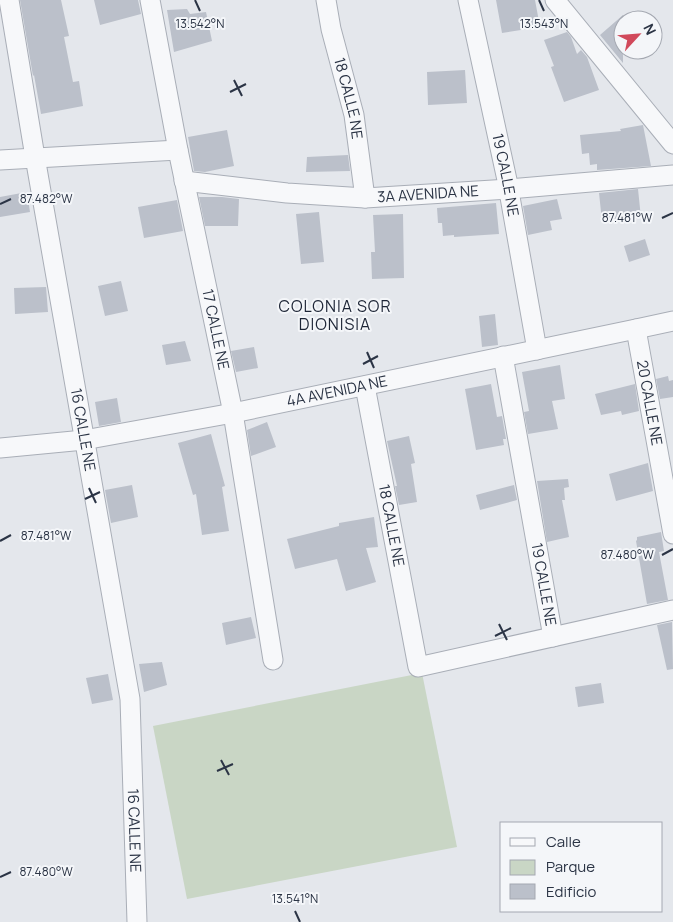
<svg xmlns="http://www.w3.org/2000/svg" width="673" height="922" font-family="Manrope,sans-serif">
	<rect width="100%" height="100%" fill="#e4e7ec"/>
	<path fill="#c9d6c5" d="M422,673l35,174 -270,52 -34,-173z"/>
	<path fill="#bbc0ca" d="M20,0h41l8,36 -5,1 9,45 6,-1 4,25 -42,8 -7,-39 -1,1z
		M94,0h44l3,14 -41,11z
		M496,0h39l5,27 -38,6z
		M187,9l3,5 16,-2 6,29 -38,11 -7,-42z
		M623,15v48l-23,-28z
		M567,32l4,5 6,17 4,-4 6,7 12,33 -35,12 -13,-35 3,-1 -10,-26z
		M465,70l2,33 -39,2 -1,-33z
		M643,125l8,41 -54,4v-6l-7,1 -1,-12 -7,1 -2,-19 41,-4 -1,-2z
		M227,130l7,36 -29,6 -11,-1 -6,-34z
		M348,155l2,16 -44,1 1,-15z
		M638,189l3,29 -39,3 -3,-28z
		M27,192l3,20 -30,5v-20z
		M199,197h23l17,2 -1,27h-33z
		M557,199l5,20 -12,2 2,9 -24,5 -5,-29z
		M177,200l6,31 -39,7 -6,-31z
		M496,203l3,31 -45,3v-2l-11,1 -1,-13h-4l-1,-15z
		M319,212l5,50 -23,2 -5,-50z
		M403,214l1,64 -32,1 -1,-27h4l-2,-37z
		M645,239l5,16 -21,7 -5,-16z
		M121,281l7,30 -23,5 -7,-30z
		M46,287l2,25 -33,2 -1,-26z
		M495,314l3,31 -16,2 -3,-31z
		M185,341l6,20 -25,4 -4,-20z
		M254,347l4,21 -22,4 -5,-21z
		M560,365l5,34 -13,2 6,28 -30,5 -4,-22 5,-1 -7,-39z
		M668,376l1,5 4,-1v17l-13,2 -4,-20z
		M491,384l6,33 5,-1 4,23h-3l1,6 -28,5 -11,-61z
		M635,384l4,27 -17,4 -1,-4 -20,4 -6,-21z
		M117,398l4,24 -22,4 -4,-24z
		M267,422l9,25 -25,9 -4,-26z
		M211,434l14,52 -3,1 7,44 -27,4 -6,-41 -3,1 -15,-52z
		M409,436l6,27 -4,1 6,38 -18,3 -4,-19h2l-10,-45z
		M648,463l5,28 -37,10 -7,-27z
		M568,479l1,8 -5,1 1,12h-3l7,37 -22,5 -10,-61z
		M132,485l6,32 -27,6 -6,-33z
		M514,485l3,15 -37,10 -4,-15z
		M374,517l4,30 -12,1 10,34 -30,9 -9,-32 -42,10 -8,-30 52,-13v-3z
		M661,532l3,19 -5,1 9,48 -21,4 -11,-63 1,-1v-3z
		M251,617l5,21 -30,7 -4,-22z
		M672,622l1,47 -6,1 -10,-45z
		M162,662l5,23 -23,7 -5,-28z
		M108,674l5,26 -21,4 -6,-26z
		M601,683l3,20 -26,4 -3,-20z"/>
	<g fill="none" stroke-linecap="round" stroke-linejoin="round">
		<defs>
			<g id="minor">
				<path id="s1" d="M9,0l26,157 95,542 7,223"/>
				<path id="s2" d="M150,0l28,150 55,263 40,247"/>
				<path id="s3" d="M326,0l5,29 23,86 11,83"/>
				<path id="s4" d="M468,0l39,180 30,170"/>
				<path d="M555,0l118,144"/>
				<path d="M0,160l178,-10"/>
				<path id="s5" d="M184,181l103,12 78,5 144,-9 164,-14"/>
				<path id="s6" d="M636,329l37,205"/>
				<path id="s7" d="M503,356l50,281"/>
				<path id="s8" d="M365,386l53,281 255,-57"/>
				<path id="s9" d="M0,448l84,-8 149,-27 403,-84 37,-8"/>
			</g>
		</defs>
		<use href="#minor" stroke="#a9aeb7" stroke-width="21"/>
		<use href="#minor" stroke="#f7f8fa" stroke-width="19"/>
	</g>
	<path fill="none" stroke="#2b3445" stroke-width="2" d="M195,0l5,11M539,0l5,11M234,80l8,16M230,92l16,-8M0,204l11,-5M662,218l11,-5M367,352l7,16M363,364l15,-8M89,488l7,15M85,499l15,-7M0,541l11,-6M662,555l11,-6M499,624l8,16M495,636l16,-8M221,760l8,15M217,771l16,-7M0,877l11,-5M295,911l5,11"/>
	<g text-anchor="middle" stroke-width="4" stroke-linejoin="round" paint-order="stroke">
		<g font-size="15" fill="#2b3445" stroke="#f4f6f9">
			<text dy="5" stroke="none"><textPath href="#s3" startOffset="101">18 CALLE NE</textPath></text>
			<text dy="5" stroke="none"><textPath href="#s4" startOffset="179">19 CALLE NE</textPath></text>
			<text dy="5" stroke="none"><textPath href="#s5" startOffset="245">3A AVENIDA NE</textPath></text>
			<text dy="5" stroke="none"><textPath href="#s2" startOffset="336">17 CALLE NE</textPath></text>
			<text dy="5" stroke="none"><textPath href="#s9" startOffset="342">4A AVENIDA NE</textPath></text>
			<text dy="5" stroke="none"><textPath href="#s6" startOffset="75">20 CALLE NE</textPath></text>
			<text dy="5" stroke="none"><textPath href="#s1" startOffset="436">16 CALLE NE</textPath></text>
			<text dy="5" stroke="none"><textPath href="#s8" startOffset="142">18 CALLE NE</textPath></text>
			<text dy="5" stroke="none"><textPath href="#s7" startOffset="232">19 CALLE NE</textPath></text>
			<text dy="5" stroke="none"><textPath href="#s1" startOffset="841">16 CALLE NE</textPath></text>
		</g>
		<g font-size="16" letter-spacing="1" fill="#1d2536" stroke="#f4f6f9">
			<text x="335" y="312">COLONIA SOR<tspan x="335" dy="18">DIONISIA</tspan></text>
		</g>
	</g>
	<g font-size="12" text-anchor="middle" fill="#2b3445" stroke="#f4f6f9" stroke-width="4" stroke-linejoin="round" paint-order="stroke">
		<text x="200" y="28">13.542°N</text>
		<text x="544" y="28">13.543°N</text>
		<text x="46" y="203">87.482°W</text>
		<text x="627" y="222">87.481°W</text>
		<text x="46" y="540">87.481°W</text>
		<text x="627" y="559">87.480°W</text>
		<text x="46" y="876">87.480°W</text>
		<text x="295" y="903">13.541°N</text>
	</g>
	<rect x="500" y="822" width="162" height="90" fill="#f4f6f9" stroke="#a4a8b1"/>
	<rect x="510" y="838" width="25" height="8" fill="#f7f8fa" stroke="#a4a8b1"/>
	<text x="546" y="847" font-size="15" fill="#2b3445">Calle</text>
	<rect x="510" y="860" width="25" height="15" fill="#c9d6c5" stroke="#a4a8b1"/>
	<text x="546" y="872" font-size="15" fill="#2b3445">Parque</text>
	<rect x="510" y="884" width="25" height="15" fill="#bbc0ca" stroke="#a4a8b1"/>
	<text x="546" y="897" font-size="15" fill="#2b3445">Edificio</text>
	<g transform="translate(638 35) rotate(64)"><circle r="24" fill="#f4f6f9" stroke="#a4a8b1"/>
	<path d="M0-4L9 19L0 12L-9 19Z" fill="#d1495b"/>
	<text y="-8" font-size="14" font-weight="bold" text-anchor="middle" fill="#2b3445">N</text>
	</g>
</svg>
